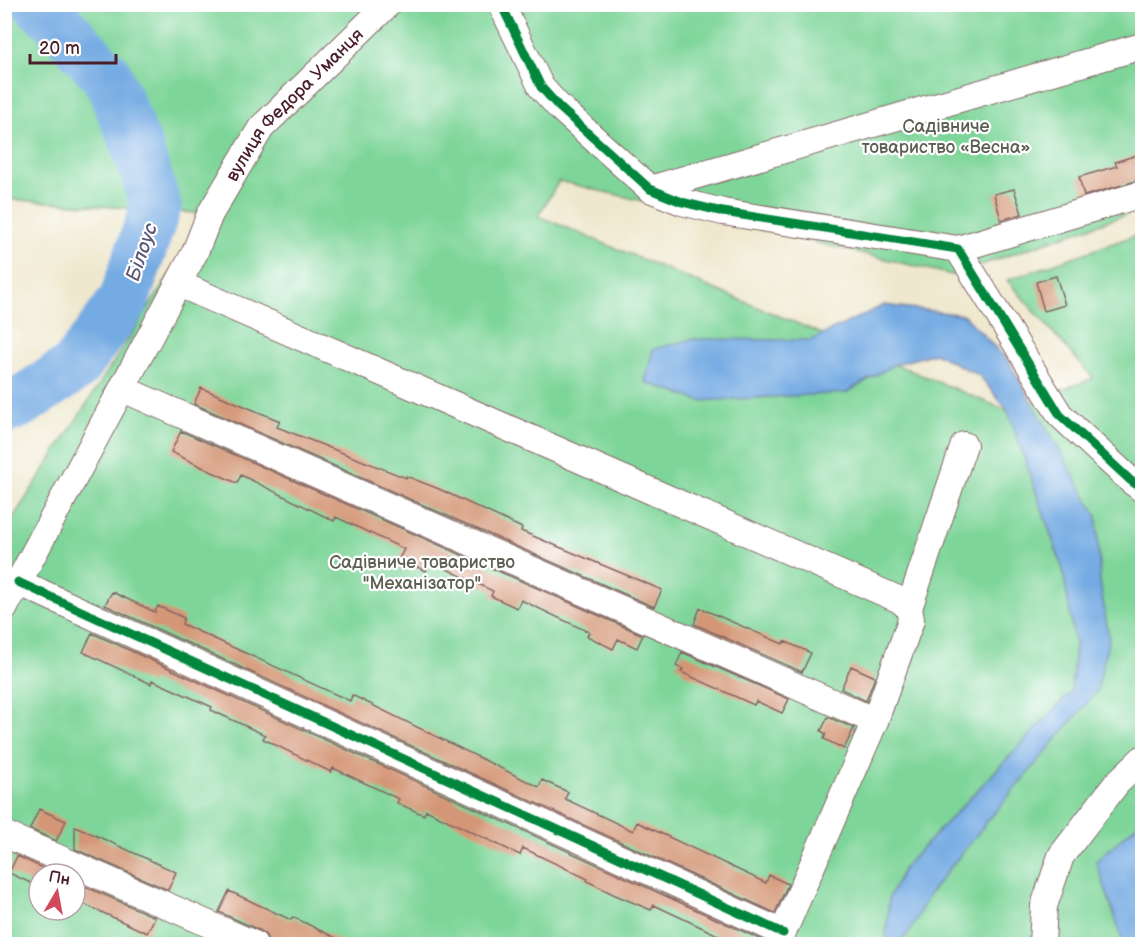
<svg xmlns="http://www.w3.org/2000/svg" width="1147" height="949" font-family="'Balsamiq Sans',sans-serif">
	<rect width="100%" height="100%" fill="#fff"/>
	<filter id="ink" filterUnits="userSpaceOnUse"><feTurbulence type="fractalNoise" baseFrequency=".0167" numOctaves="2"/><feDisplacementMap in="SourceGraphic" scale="12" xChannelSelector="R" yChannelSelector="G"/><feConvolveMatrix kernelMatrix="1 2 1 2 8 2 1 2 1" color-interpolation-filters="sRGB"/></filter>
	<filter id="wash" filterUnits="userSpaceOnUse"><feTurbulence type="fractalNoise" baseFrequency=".008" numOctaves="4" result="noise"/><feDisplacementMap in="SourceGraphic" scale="24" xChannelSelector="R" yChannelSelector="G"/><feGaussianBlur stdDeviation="1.35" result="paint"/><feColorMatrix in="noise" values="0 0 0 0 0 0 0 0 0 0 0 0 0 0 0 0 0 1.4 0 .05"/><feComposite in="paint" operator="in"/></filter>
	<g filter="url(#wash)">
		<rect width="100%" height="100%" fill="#efe8ce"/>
		<path fill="#7ed599" stroke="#647a62" stroke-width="1.5" fill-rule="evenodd" d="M5,5h1137v204l-190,66 -393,-94 -21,35 470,195 85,-33 -86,-98 135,-47v711h-1137l-1,-412 205,-318 -204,-15zM39,874h36v36h-36z"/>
		<path fill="#74abe3" stroke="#5f6587" stroke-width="1.5" d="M884,305l80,10 45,47 88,154 3,65 9,58 -12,52 -111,132 -56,70 -20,38 -10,13h-7l-7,-9 3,-38 16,-31 166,-174 4,-47 -12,-75 -55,-159 -28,-35 -45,-23 -42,12 -47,28 -146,8 -55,-19 8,-33 40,-10 118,1z
			M1142,820v124h-18l-28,-83z"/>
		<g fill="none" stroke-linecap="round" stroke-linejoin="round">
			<path stroke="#74abe3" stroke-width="51" d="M4,409l15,-6 56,-36 49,-67 32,-94 -20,-62 -29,-68 -55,-60 -14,-12"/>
		</g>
		<g id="blocks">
			<path fill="#d49676" d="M1137,155l6,24 -59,17 -5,-19 38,-11 -2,-4z
				M1014,189l8,25 -21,6 -7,-26z
				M1056,276l9,29 -21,6 -8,-29z
				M201,388l79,33 -3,6 129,51v-2l33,13 83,39 -1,3 141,59 -8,17 -460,-203z
				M181,431l462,204 -6,13 -19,-9 -5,10 -26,-13 2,-4 -68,-32 -4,8 -26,-12 2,-5 -63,-30 -4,10 -27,-12 5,-10 -68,-32 -2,4 -93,-46 -4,8 -27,-12 -39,-19z
				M112,592l43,20 3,-6 26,12 -2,6 168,77 2,-6 187,92 3,-7 26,12 -3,7 68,32 4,-9 129,61 3,-8 19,9 -13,29 -670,-308z
				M700,608l83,36 1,-3 27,12 -9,19 -108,-48z
				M92,633l672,308 -1,4h-24l-85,-40 -3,5 -38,-16 -26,-13 1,-2 -65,-31 -3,7 -94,-45 -2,5 -27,-12 2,-4 -66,-31 -2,4 -68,-33 2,-4 -54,-25 1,-3 -60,-27 -1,4 -68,-32z
				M682,652l107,47 -7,14 -26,-12 -2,4 -73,-33 2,-3 -7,-3z
				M851,666l24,11 -9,24 -25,-12z
				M828,717l26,11 -10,21 -20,-10 2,-5 -5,-3z
				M39,809l27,12 -10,20 -26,-12z
				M75,826l101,46 -8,18 -93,-41z
				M17,856l26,12 -8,17 -26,-12z
				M75,882l80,35 -8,16 -72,-33z
				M229,891l62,29 2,-3 57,28h-81l-3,-9 -5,-5 -42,-19z"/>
		</g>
	</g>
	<g filter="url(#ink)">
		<use href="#blocks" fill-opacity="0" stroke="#846564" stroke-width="1.5"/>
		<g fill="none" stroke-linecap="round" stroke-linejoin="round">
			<defs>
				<g id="minor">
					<path d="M501,4l40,83 18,20 91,82 32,13 41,10 235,37 102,166 70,65 12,9"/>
					<path d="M650,189l492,-143"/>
					<path d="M958,249l184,-55"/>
					<path d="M179,284l721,316 9,8"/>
					<path d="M123,389l752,332"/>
					<path d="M18,582l765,351"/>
					<path id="s1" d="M4,609l191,-357 15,-38 51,-86 127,-124"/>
					<path d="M4,834l250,110"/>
					<path d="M778,944l97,-223 36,-101 -2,-12 55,-163"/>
					<path d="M1042,944l2,-38 17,-50 56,-73 25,-24"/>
				</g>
			</defs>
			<use href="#minor" stroke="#846564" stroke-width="28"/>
			<use href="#minor" stroke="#fff" stroke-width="26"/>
			<defs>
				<path id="cycleway" d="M501,4l40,83 18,20 91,82 32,13 41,10 235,37 102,166 70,65 12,9
					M18,582l765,351"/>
			</defs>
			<use href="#cycleway" stroke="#fff" stroke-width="13"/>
			<use href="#cycleway" stroke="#00873e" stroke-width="9"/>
		</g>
	</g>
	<g text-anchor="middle" stroke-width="4.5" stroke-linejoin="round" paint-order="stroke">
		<g font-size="18" fill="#4a1f2b" stroke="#fff">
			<text dy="6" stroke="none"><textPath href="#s1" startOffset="585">вулиця Федора Уманця</textPath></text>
		</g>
		<g font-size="18" fill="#5c5f52" stroke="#fff">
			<text x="946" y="132">Садівниче<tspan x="946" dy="21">товариство «Весна»</tspan></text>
			<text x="422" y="568">Садівниче товариство<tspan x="422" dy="21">"Механізатор"</tspan></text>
		</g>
		<g font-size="20" font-style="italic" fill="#5b5775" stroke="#fff">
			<text transform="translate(141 252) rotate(-71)" y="7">Білоус</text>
		</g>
	</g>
	<rect width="1147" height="949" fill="none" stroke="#fff" stroke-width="24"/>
	<g transform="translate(57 892) rotate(10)"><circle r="28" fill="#ffffff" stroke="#b7a5aa" stroke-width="1.5"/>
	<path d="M0-4.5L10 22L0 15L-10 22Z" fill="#d1495b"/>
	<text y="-9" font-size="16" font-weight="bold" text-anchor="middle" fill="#4a1f2b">Пн</text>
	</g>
	<path d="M30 54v9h86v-9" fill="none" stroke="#4a1f2b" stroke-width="3"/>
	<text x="39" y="54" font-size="18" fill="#4a1f2b" stroke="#ffffff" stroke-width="4.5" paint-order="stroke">20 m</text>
</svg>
